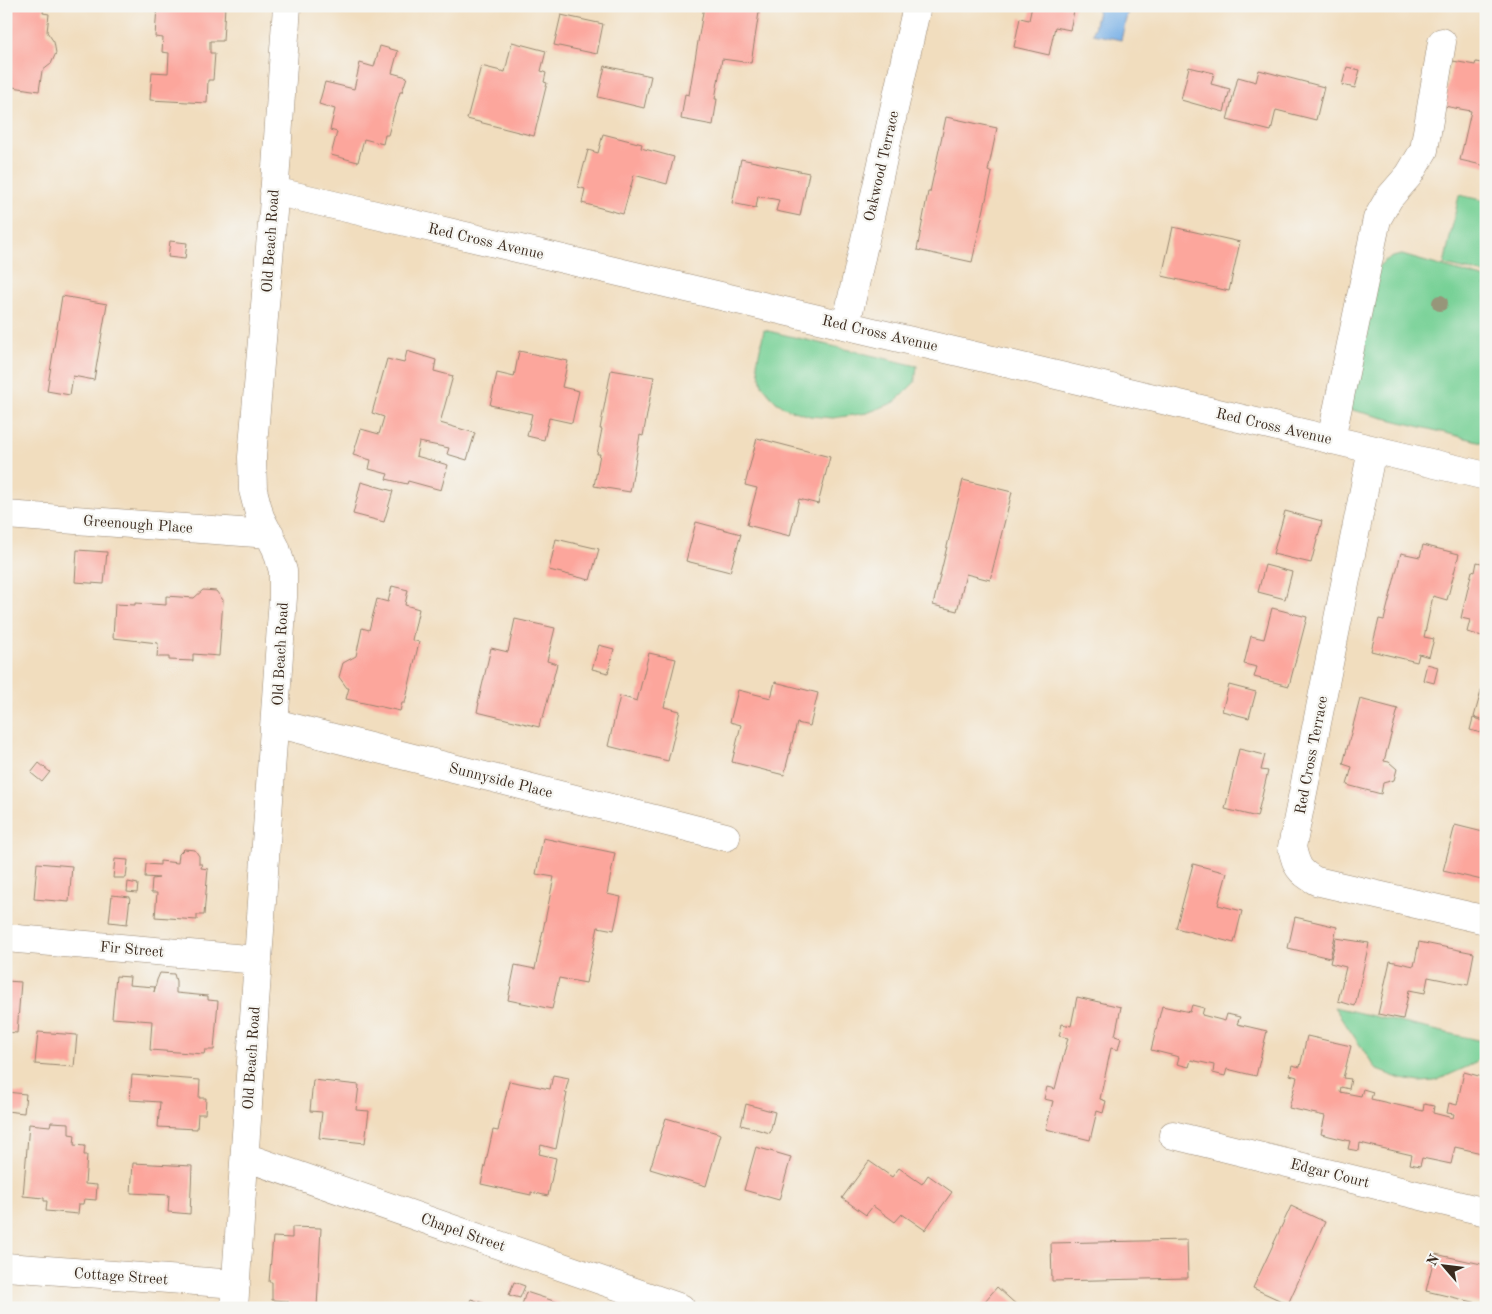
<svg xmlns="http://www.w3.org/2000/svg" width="1492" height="1314" font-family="'Old Standard TT',serif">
	<rect width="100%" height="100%" fill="#f6f6f2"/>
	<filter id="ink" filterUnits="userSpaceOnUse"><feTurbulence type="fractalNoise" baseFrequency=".02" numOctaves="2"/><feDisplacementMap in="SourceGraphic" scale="10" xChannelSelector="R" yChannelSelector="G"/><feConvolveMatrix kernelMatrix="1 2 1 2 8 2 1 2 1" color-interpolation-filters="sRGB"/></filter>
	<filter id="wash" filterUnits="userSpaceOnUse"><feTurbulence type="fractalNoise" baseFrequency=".0096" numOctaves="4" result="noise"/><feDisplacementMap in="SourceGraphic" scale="20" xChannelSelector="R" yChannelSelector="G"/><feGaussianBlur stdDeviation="1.12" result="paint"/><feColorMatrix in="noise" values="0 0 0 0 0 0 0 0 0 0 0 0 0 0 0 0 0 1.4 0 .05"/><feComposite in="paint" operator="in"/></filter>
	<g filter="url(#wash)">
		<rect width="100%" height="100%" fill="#f1ddbe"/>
		<path fill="#78d197" stroke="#5a7e5a" d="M1459,195l27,6v73l-42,-9z
			M1402,255l84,24v164l-138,-34 28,-140c8,-9 14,-12 26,-14z
			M764,330l153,36 -2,16 -20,20 -28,11 -34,5 -23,-2 -22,-7 -12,-7 -14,-17 -5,-22z
			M1334,1007l152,35v13l-17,11 -34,15 -15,1 -19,-3 -24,-9z"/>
		<path fill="#76afe6" stroke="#586c82" d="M1099,6h30l-8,34 -28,-6z"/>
		<g id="blocks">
			<path fill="#fca69c" d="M6,6h38l-1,7 6,1 -2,18 7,10 2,11 -5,11 -9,7 -3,20 -33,-5z
				M157,6h68l-2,35h-13v12h5l-2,27h-5l-1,23 -57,-3 2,-28 16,1 1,-20 -7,-1 1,-14 -8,-1z
				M704,6h56l-9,57 -29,-4 -7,40h2l-4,26 -32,-6 4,-25 4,1z
				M1032,6h43l-5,24 -15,-3 -6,28 -35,-8 6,-29 9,2z
				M561,15l42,9 -6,30 -43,-9z
				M512,42l34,9 -5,20 5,2 -2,9 3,1 -13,53 -67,-17 14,-53 24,6z
				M380,46l18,5 -6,22 15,4 -5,15h-2l-12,43h-3l-2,9 -19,-5 -6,23 -27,-7 6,-23 -7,-2 5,-21 -16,-5 6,-22 29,7 6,-26 14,4z
				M1453,61l22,4 1,-3 10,2v102l-26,-6 11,-49 -27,-5z
				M605,66l46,10 -7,32 -46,-11z
				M1189,67l25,6 -3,11 19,5 -6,23 -43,-12z
				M1347,67l13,3 -5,18 -13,-3z
				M1259,70l65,17 -8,33 -40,-10 -5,21 -44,-11 11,-43 18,5z
				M946,117l51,11 -9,43 4,2 -20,89 -55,-12 11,-58h2z
				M603,134l39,10 -1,4 33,9 -7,27 -33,-9 -11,39 -41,-11 3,-14 -7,-2 10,-37 10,3z
				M741,159l68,14 -9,43 -24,-5 3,-11 -21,-4 -2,12 -24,-5z
				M1173,227l67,15 -11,49 -67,-15z
				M170,241l17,2 -2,16 -17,-2z
				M62,296l45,8 -13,76 -21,-4 -3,19 -23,-4z
				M407,351l29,9 -2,11 19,5 -13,47 35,10 -8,27 -20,-6 2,-6 -30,-6 -3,14 32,9 -7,25 -33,-9 -1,3 -21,-5 2,-5 -19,-5 2,-9 -18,-5 8,-26 18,5 5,-17 -12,-4 15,-54 17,4z
				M519,351l49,10 -6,26 17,4 -7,32 -23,-5 -5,22 -17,-4 5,-22 -42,-9 7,-32 17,4z
				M611,370l43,7 -11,59 -3,-1 -10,57 -36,-6 6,-32h-3l5,-25h-2z
				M757,438l73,19 -12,47 -19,-5 -9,37 -43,-11 10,-37 -12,-3z
				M963,480l49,12 -22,88 -24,-6 -9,37 -24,-6z
				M361,482l32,9 -9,31 -31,-8z
				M1285,511l37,10 -11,42 -38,-9z
				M696,522l45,12 -11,38 -44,-11z
				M556,539l43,10 -9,31 -41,-10z
				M1423,545l36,9 -12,46 -14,-4 -9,41 10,2 -5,18 -10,-3 -2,8 -46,-11 8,-32 5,1 17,-67 19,4z
				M77,550l30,2 -3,32 -29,-2z
				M1477,562l9,2v73l-19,-5 3,-12 -9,-2 11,-47 3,1z
				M1265,565l27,7 -7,27 -27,-7z
				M392,586l16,4 -3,15 14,4 -7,31 7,2 -14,61h-3l-2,8 -54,-12 3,-11h-2l-8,-11 4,-14 13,-7 6,-28 7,2 8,-31 11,3z
				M203,590l13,1 7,9 -4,56 -26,-2v7l-24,-1v-3h-12l1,-14 -45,-5 2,-34 20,1v-2l31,2v-9l28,2z
				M1272,608l35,9 -18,69 -35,-9 3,-10 -13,-3 7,-28 13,3z
				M515,619l40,9 -8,33 10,3 -14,54h-2l-2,9 -62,-15 2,-9h-1l13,-55 17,4z
				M599,645l15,4 -6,24 -16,-4z
				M649,653l27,6 -12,48 16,4 -12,50 -60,-15 12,-50 17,5z
				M1427,664l11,3 -4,16 -11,-3z
				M775,682l43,11 -8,33 -13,-3 -13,52 -52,-13 9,-37 -11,-3 8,-32 33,8z
				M1229,685l27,7 -7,26 -27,-7z
				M1482,688l4,1v31l-12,-3z
				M1360,699l38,10 -14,52 5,1 8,7 -3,11 -11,3 -2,11 -34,-9 5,-18 -9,-3z
				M1473,718l11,3 -3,12 -11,-3z
				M1239,749l26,6 -4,15 7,1 -11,46 -32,-8z
				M39,763l11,9 -8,10 -11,-9z
				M1485,822l1,59 -43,-10 12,-46 28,7z
				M543,838l72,15 -8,41 14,3 -7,33 -16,-3 -12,56 -27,-5 -7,31 -44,-9 7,-35 20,4 19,-92 -18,-3z
				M184,849l11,1 4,6v8h3l-1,4 7,1 -4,46h-7v5l-42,-3 2,-24h-6l1,-14 7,-1 -14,-1 1,-13 14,1v-4l18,2 1,-9z
				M115,859l13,1 -2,18h-13z
				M37,863l35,3 -3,36 -35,-3z
				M1193,864l34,9 -9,32 24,6 -8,32 -58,-15z
				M128,882l10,2 -1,9 -10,-1z
				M112,895l18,2 -3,27 -18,-2z
				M1295,917l42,10 -7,31 -42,-10z
				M1336,938l33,5 -14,63 -17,-5 8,-34 -16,-4z
				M1419,942l55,11 -6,32 -40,-8 -3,16 -16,-3 -6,29 -25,-5 12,-53 24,5z
				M160,973l14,1 2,7v12l32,3v4l10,1 -4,49h-9l-1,4 -54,-4 2,-29 -40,-3 4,-42 14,1 -1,8 26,2 -1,5 3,-12z
				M6,981l15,1 -4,51 -11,-1z
				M1077,997l44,10 -6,29 6,2 -3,12 -7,-2 -11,51 6,2 -3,12 -6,-2 -7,29 -44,-11 7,-28 -9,-2 3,-12 8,2 13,-51 -9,-2 3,-12 9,2z
				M1192,1005l12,3 -2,7 23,6 2,-7 13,3 -3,7 30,7 -11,45 -29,-7 -2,7 -12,-3 1,-8 -23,-5 -2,7 -12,-3 2,-7 -28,-7 11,-44 28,6z
				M38,1032l39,3 -3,32 -39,-3z
				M1307,1036l44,10 -8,32 8,1 -2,10 -8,-2 -1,5 21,4 2,-7 10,3 -2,7 52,12 1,-7 10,2 -1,7 20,5 1,-4 -7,-1 2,-10 8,2 7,-33 22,6v76l-31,-7 -4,17 -29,-6 -2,8 -10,-2 2,-9 -52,-12 -1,8 -11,-2 2,-8 -29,-7 4,-18 -36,-8 8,-31 -7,-2 2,-10 8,2z
				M132,1075l68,5 -1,18h7l-1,16h-7l-1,15 -39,-2 2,-25 -30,-2z
				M553,1075l16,3 -4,15h2l-11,56 -15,-4 -2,9 17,4 -8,38 -17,-4v3l-50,-11 12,-54 5,1 11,-50 41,8z
				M313,1080l46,5 -3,25 13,1 -4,32 -46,-5 3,-26 -12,-1z
				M6,1092l20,2 -2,19 -18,-2z
				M746,1104l29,8 -5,21 -29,-8z
				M666,1118l55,16 -15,52 -56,-17z
				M51,1122l18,1v11l6,1 -1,10 11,1 -1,9h3l-2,29 12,1 -1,15 -12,-1 -1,5h-4l-1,10 -32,-3 1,-10h-3v-3l-21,-2 6,-72 21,2z
				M756,1147l35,10 -12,43 -35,-10z
				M869,1161l23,16 7,-9 23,16 6,-9 24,17 -27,38 -23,-16 -7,8 -22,-16 -7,9 -24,-17z
				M133,1163l59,3 -2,48 -22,-2 1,-17 -38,-2z
				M1291,1206l34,16 -37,82 -35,-16z
				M292,1227l29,1 -4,80h-29v-7l-16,-1v-18h-3l4,-45 19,1z
				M1187,1240l1,38 -136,3 -1,-38z
				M1435,1254l51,11v40l-60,-14z
				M514,1282l11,4 -5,12 -11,-3z
				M997,1287l23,21h-41z
				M526,1292l34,11 -2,5h-37z
				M471,1299l18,6 -1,3h-21z"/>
		</g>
	</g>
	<g filter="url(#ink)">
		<use href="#blocks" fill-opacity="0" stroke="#96846e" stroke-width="1"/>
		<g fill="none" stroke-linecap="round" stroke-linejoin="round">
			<defs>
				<path id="minor" d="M274,191l1212,285
					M846,325l71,-319
					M1331,440l46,-221 12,-21 20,-23 15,-25 18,-108
					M1372,450l-80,397c4,19 7,25 24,34l170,39
					M6,515l264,19
					M275,723l451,114
					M6,938l252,22
					M1173,1135l313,77
					M245,1157l436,151
					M6,1267l230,17
					M234,1308l49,-711v-26l-7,-23 -16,-31 -7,-27 -1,-33 21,-245 14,-206"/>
			</defs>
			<use href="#minor" stroke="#96846e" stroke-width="29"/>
			<use href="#minor" stroke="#fff" stroke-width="28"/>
		</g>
		<circle fill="#97967a" cx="1440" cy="303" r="8"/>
	</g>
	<g text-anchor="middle" stroke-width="4.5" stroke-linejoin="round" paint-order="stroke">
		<g font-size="15" fill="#3b2a1e" stroke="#f6f6f2">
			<text transform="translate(881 166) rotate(-77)" y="5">Oakwood Terrace</text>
			<text transform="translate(270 241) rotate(-86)" y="5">Old Beach Road</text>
			<text transform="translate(486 241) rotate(13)" y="5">Red Cross Avenue</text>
			<text transform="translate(880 333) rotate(13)" y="5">Red Cross Avenue</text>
			<text transform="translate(1274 426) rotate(13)" y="5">Red Cross Avenue</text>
			<text transform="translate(138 524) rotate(4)" y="5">Greenough Place</text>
			<text transform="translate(280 654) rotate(-87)" y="5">Old Beach Road</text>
			<text transform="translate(1311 755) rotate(-79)" y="5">Red Cross Terrace</text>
			<text transform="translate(501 780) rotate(14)" y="5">Sunnyside Place</text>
			<text transform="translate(132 949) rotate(5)" y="5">Fir Street</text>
			<text transform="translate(251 1058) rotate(-86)" y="5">Old Beach Road</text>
			<text transform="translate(1330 1173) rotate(14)" y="5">Edgar Court</text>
			<text transform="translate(463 1232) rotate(19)" y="5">Chapel Street</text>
			<text transform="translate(121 1276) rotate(4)" y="5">Cottage Street</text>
		</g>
	</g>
	<rect width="1492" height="1314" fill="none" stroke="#f6f6f2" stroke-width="25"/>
	<g transform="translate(1444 1266) rotate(298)" stroke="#f6f6f2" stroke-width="4" paint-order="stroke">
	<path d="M0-4L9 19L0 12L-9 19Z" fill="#3b2a1e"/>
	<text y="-8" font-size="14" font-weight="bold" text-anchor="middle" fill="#3b2a1e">N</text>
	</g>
</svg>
